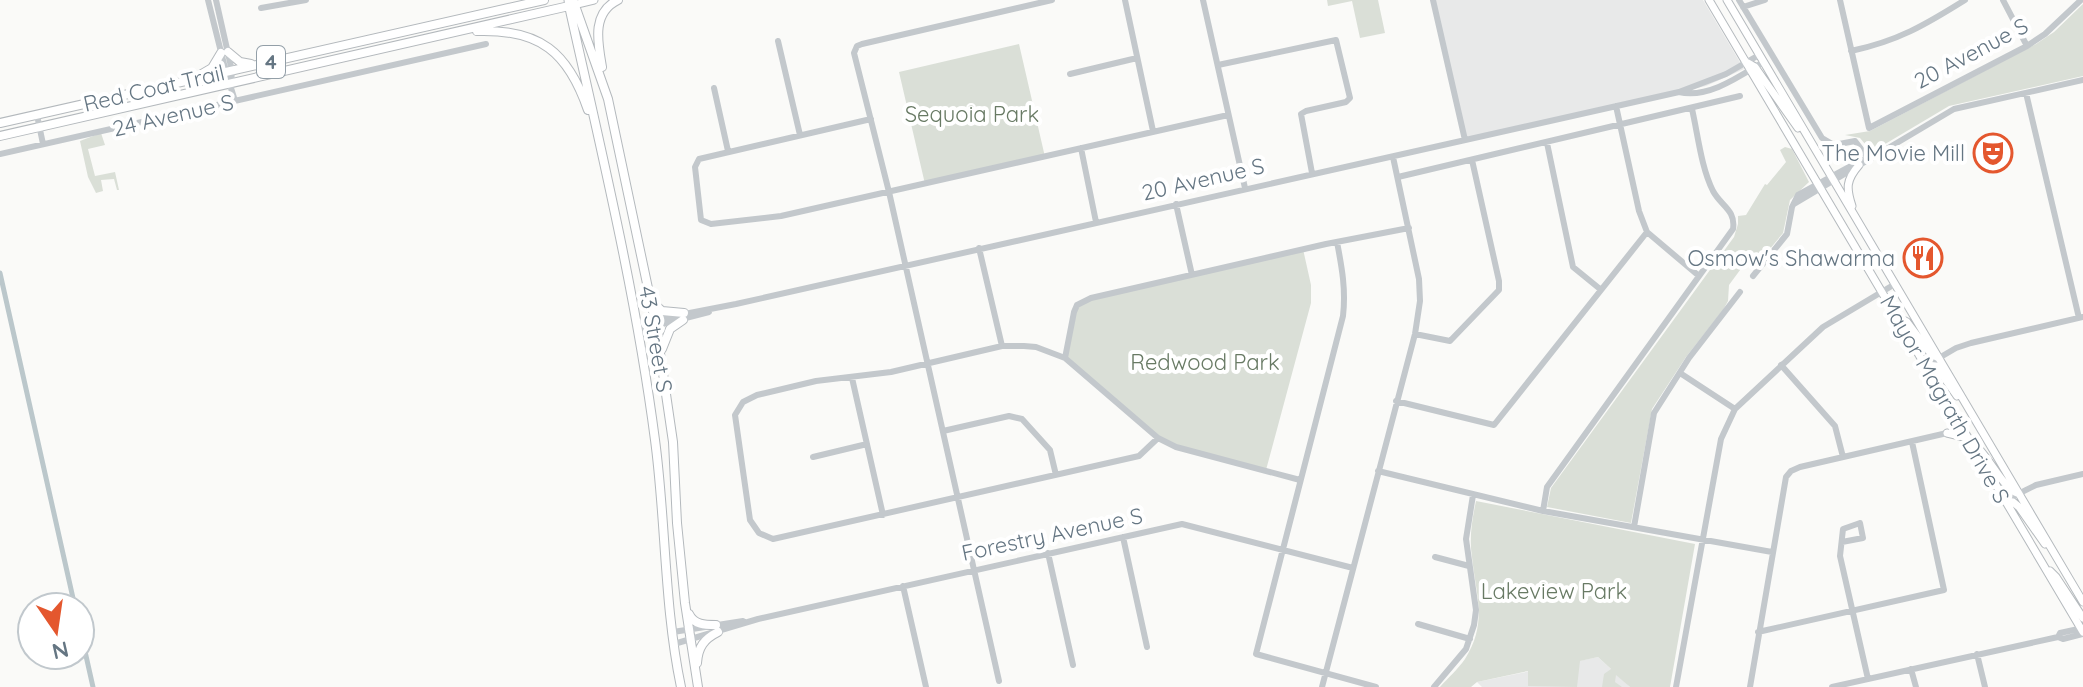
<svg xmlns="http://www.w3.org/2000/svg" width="2083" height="687" font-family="Quicksand,sans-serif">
	<rect width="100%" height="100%" fill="#fafaf8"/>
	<path fill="#e8e9e9" d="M1433,0h270l41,69 -38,17 -241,54z
		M1598,657l32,30h-148l-5,-5z"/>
	<path fill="#dadfd7" d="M1327,0h51l7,33 -25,5 -8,-37 -24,5z
		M2083,4v72l-134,30 -74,44h-5l-10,-12 -15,-3 25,-4 166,-87 18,-12z
		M1019,44l26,113 -120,27 -26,-112z
		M101,133l4,12 -17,4 7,27 20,-4 4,18h-2l-3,-11 -13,1 2,11 -7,2 -8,-16 -8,-36z
		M1785,147l7,2 17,33 -19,18 -7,33 -23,28 -17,5 -14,19 -1,16 -5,9 -37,47 -34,52 -21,114 -84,-16 4,-19 183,-251 4,-13v-8l8,-1 19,-31 2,1 19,-23 -6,-12z
		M1303,249l8,36v18l-45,167 -90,-23 -18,-9 -93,-80 9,-46 10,-11z
		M1476,501l219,43 -25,143h-40l-14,-12 -1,7 7,5h-20l2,-13 7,-5 -13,-12 -18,4 -3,26 -49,-1v-15l-51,11 -6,5h-31c8,-9 18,-18 25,-28 23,-37 11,-63 7,-102 -3,-19 0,-37 4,-56z"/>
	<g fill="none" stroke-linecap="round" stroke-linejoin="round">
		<path stroke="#bbc7cb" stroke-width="5" d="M0,273l75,334
			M80,629l13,58"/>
		<defs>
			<path id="major" d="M568,0l1,6 25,-6
				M1709,0l374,632
				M1727,0l356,602
				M1748,63l7,4 43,61
				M1852,206c-6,-18 -6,-26 7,-41
				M1899,318l8,4 24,32 6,3
				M1926,365l10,1 21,30
				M1947,433l21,5
				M1973,443c16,13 29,44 44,50
				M2004,501l9,1 6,5 26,37
				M2050,571l6,6 27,41"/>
			<path id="highway" d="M573,0l35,99 48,227 17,116 4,81 8,80 13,84
				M477,31c63,-2 91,21 111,79
				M228,52l12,10 11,2
				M602,67c-4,-24 -11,-54 16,-67
				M200,75l12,-7 9,-15
				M0,123l544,-123
				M0,136l569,-130c32,144 67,288 86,434 11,82 9,166 26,247
				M653,303l9,8 22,2
				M662,349l8,-20 13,-9
				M689,614c5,11 16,11 27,11
				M697,663c1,-16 7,-24 21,-31"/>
		</defs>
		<use href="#major" stroke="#b5babe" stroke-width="9"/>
		<use href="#highway" stroke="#b4b9bd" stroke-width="10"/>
		<path stroke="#c3c8cc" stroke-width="6" d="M208,0l18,72 9,29
			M216,0l16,71 -1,12
			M1125,0l28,131
			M1203,0l42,188
			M1433,0l32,140
			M1739,0l83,138 12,7 21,-4 13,17
			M1840,0l29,128 158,-82 18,-12 36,-34
			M2003,0l24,46
			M1743,7l22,-7
			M261,8l45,-8
			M778,41l22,94
			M1851,51c47,-10 74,-26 114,-51
			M1218,65l118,-25 14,58 -4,4 -40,9 -5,3 11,59
			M1070,74l67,-16
			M714,88l14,63
			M1679,92c29,7 61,-16 84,-30
			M2026,93l53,225
			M1616,106l23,105 8,21 52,44
			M37,115l6,29
			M871,119l-172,40 -4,8 6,53 10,4 70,-8 447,-101
			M1547,143l26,124 27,22
			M1081,148l15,74
			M0,154l486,-110
			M1398,177l342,-81
			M1176,204l16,71
			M1794,204l160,-95 129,-29
			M1337,242c5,26 9,48 6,74l-87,338 120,33
			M979,248l23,98
			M1753,276l34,-42 5,-27 6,-12 64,-35
			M638,323l98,-19 943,-212 47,-18 33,-19
			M639,330l70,-18
			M1415,334l35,7 49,-51v-9l-27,-121
			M1065,358l9,-46 3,-7 14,-7 235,-54 83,-16
			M1781,365l54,61 8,31
			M1927,365l29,-17 15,-5 112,-26
			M1680,373l55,36
			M852,378l31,137
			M1396,401l98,24 153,-193
			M943,431l66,-15 13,3 28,31 6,25
			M1158,438l-19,18 -366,83 -14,-6 -9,-13 -15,-105 8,-13 14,-7 59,-14 75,-9 111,-26h22l12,1 29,11 93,80 18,9 124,33
			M813,457l54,-13
			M1378,471l165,40 229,41
			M2004,501l32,-16 47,-11
			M1543,511l4,-24 186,-258c3,-19 -12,-23 -20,-38 -12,-24 -15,-56 -21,-82
			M1634,527l20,-114 35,-55 51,-66
			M1123,537l24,110
			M1842,542l21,-4 -3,-15 -17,6 -3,27 28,123
			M1048,553l25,112
			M1435,557l34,9
			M903,586l23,101
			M1418,624l52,15
			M673,632l70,-11
			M1758,632l186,-42 -32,-148
			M2058,637l2,-4 23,-5
			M674,644l84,-25 424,-95 171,44
			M1977,654l8,33
			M1911,669l5,18
			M999,681l-110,-489 -35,-139 3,-7 5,-2 190,-44
			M1322,687l93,-353 5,-33 -1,-22 -26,-122
			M1434,687l32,-38 8,-24 2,-15 -10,-71 7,-44
			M1676,687l45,-248 14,-30 88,-82 72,-43
			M1750,687l36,-210 5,-6 9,-4 147,-34
			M1832,687l226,-50 5,2 20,-5"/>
		<use href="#major" stroke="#fff" stroke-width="7"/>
		<use href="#highway" stroke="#fff" stroke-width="8"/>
	</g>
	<defs>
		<symbol id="theatre-ring" viewBox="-11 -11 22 22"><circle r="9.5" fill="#fff" stroke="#e4572e" stroke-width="1.5"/><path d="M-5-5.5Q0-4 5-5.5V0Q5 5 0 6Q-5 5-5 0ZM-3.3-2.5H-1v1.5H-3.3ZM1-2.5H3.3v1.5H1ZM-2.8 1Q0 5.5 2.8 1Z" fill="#e4572e"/></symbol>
		<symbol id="restaurant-ring" viewBox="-11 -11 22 22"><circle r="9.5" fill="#fff" stroke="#e4572e" stroke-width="1.5"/><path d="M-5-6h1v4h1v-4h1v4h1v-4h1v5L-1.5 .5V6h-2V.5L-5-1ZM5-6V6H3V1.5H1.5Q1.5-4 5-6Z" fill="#e4572e"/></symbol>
	</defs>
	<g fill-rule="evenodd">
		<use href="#theatre-ring" x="1971" y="131" width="44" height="44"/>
		<use href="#restaurant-ring" x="1901" y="236" width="44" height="44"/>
	</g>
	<g text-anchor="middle" stroke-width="8" stroke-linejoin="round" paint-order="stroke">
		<rect fill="#fff" stroke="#939fa8" stroke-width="2" x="257" y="46" width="28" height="32" rx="6"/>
		<g font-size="20" font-weight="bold" fill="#657683">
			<text x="271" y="69">4</text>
		</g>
		<g font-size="22" fill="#657683" stroke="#fff">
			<text transform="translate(1971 53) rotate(-28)" y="8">20 Avenue S</text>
			<text transform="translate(154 88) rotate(-13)" y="8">Red Coat Trail</text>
			<text transform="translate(173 115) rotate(-13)" y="8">24 Avenue S</text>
			<text transform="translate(1203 179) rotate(-13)" y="8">20 Avenue S</text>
			<text transform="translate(656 339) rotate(80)" y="8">43 Street S</text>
			<text transform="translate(1945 399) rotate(60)" y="8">Mayor Magrath Drive S</text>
			<text transform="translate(1052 534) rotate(-12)" y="8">Forestry Avenue S</text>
		</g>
		<g font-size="22" fill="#687a64" stroke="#fff">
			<text x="972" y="122">Sequoia Park</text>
			<text x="1205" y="370">Redwood Park</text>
			<text x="1554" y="599">Lakeview Park</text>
		</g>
		<g font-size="22" fill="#657683" stroke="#fff" text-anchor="end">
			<text x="1965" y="161">The Movie Mill</text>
			<text x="1895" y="266">Osmow's Shawarma</text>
		</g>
	</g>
	<g transform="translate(56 631) rotate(167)"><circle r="38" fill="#ffffff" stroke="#c1c8cd" stroke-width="2"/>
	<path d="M0-6L14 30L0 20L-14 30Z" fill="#e4572e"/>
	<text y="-12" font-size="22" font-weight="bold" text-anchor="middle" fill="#657683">N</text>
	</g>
</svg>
